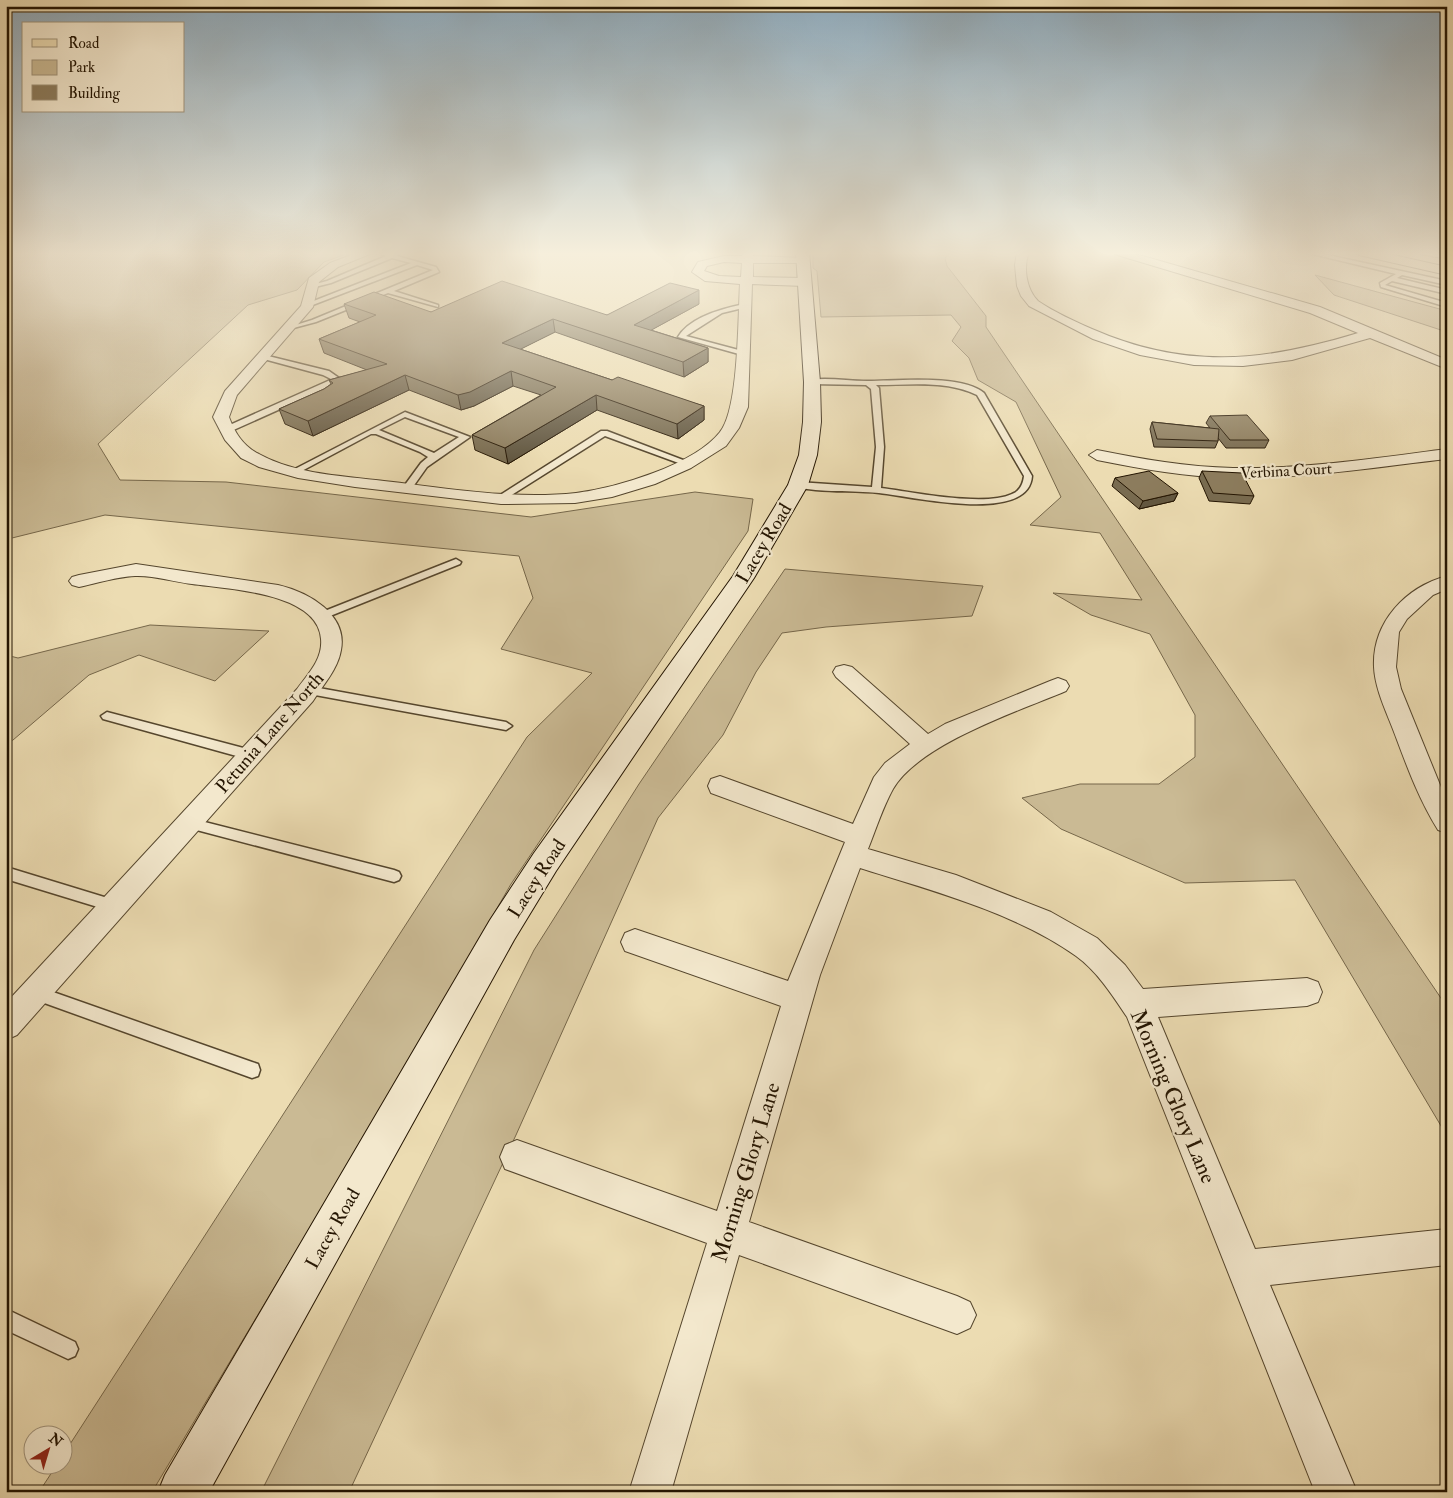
<svg xmlns="http://www.w3.org/2000/svg" width="1453" height="1498" font-family="'IM FELL Double Pica',serif">
	<rect width="100%" height="100%" fill="#ecdcb2"/>
	<filter id="stains"><feTurbulence type="fractalNoise" baseFrequency=".004" numOctaves="4"/><feColorMatrix values="0 0 0 0 .2 0 0 0 0 .09 0 0 0 0 .02 0 0 0 .5 -.17"/></filter>
	<radialGradient id="worn" r=".72"><stop offset=".6" stop-color="#630" stop-opacity="0"/><stop offset="1" stop-color="#630" stop-opacity=".3"/></radialGradient>
	<path fill="#caba94" stroke="#76674a" d="M6,252h346l-28,10 -27,28 -49,15 -150,139 22,36 106,2 305,35 164,-25 58,7 -5,32 -237,353 -120,208 -239,400h-113l17,-26h6l1,-11 464,-718 65,-64 -91,-24 32,-51 -14,-42 -414,-41 -93,23 -6,5z
		M813,252h139l-7,6 2,8 39,50v11l461,680v129l-152,-256 -110,3 -124,-54 -39,-31 58,-14h79l36,-27v-42l-45,-81 -59,-19 -38,-22 89,7 -42,-67 -70,-8 31,-28 -45,-95 -38,-22 -9,-22 -17,-17 9,-14 -10,-12 -130,2 -4,-46 -4,-3z
		M1315,275l132,36v21l-113,-37z
		M785,569l198,17 -11,30 -146,11 -44,6 -26,39 -33,63 -65,83 -142,317 -167,357h-88l273,-542 105,-166z
		M150,625l119,6 -54,50 -76,-26 -50,20 -83,71v-91l12,3z"/>
	<g fill="none" stroke-linecap="round" stroke-linejoin="round">
		<defs>
			<path id="lane" d="M375,252l16,2 5,-2 3,2 -2,2 39,11 3,5 -45,19 44,14v2l-50,-14 -72,29 -30,8v-2l26,-8 121,-50 -16,-5 -107,41h-4v-2l105,-41 -19,-5 -61,25 -20,5 -3,-2 19,-5 59,-25z
				M1304,252h10l133,29v4l-45,-10 -5,3 50,12v4l-55,-13 -7,4 62,18v4l-66,-20 -1,-4 16,-9z
				M745,304l3,2 -1,1 -25,6 -36,23 60,16v4l-68,-19c12,-20 46,-29 67,-33z
				M260,354l69,17 10,7 -5,7 -105,47h-6v-4l105,-47 3,-2 -8,-4 -63,-17z
				M809,380c19,-3 39,1 58,1 29,0 95,-7 117,12l48,83c-3,49 -122,20 -153,17 -28,-3 -57,0 -84,-6v-4l3,-1 74,5 4,-40 -5,-58 -5,-4 -54,-1h-3zM876,385c33,0 71,-5 101,10l47,81c-1,8 -4,15 -12,18 -28,13 -99,-2 -131,-6l3,-41 -5,-59z
				M405,412l65,25 -43,30 -17,24 -8,-2 19,-26 7,-6 -8,-5 -44,-18h-5l-73,39 -7,-2zM405,417l54,20 -25,16 -55,-23z
				M601,431h6l84,32 -7,2 -79,-29 -103,65 -3,1 -5,-3z
				M456,559l5,3 -1,2 -135,54h-8l-1,-2 1,-2z
				M308,686l198,36 6,4 -6,4 -202,-37 -2,-3z
				M107,712l144,38 6,5 -6,5 -148,-41 -2,-3z
				M189,818l205,52 5,2 2,4 -2,4 -5,2 -205,-54 -5,-1 -2,-4 2,-4z
				M6,867l108,33 5,2 2,4 -2,4 -5,2 -108,-33z
				M36,986l216,76 6,2 2,6 -2,6 -6,2 -216,-78 -6,-2 -2,-5 2,-5z
				M6,1309l69,33 3,7 -3,7 -7,3 -62,-29z"/>
			<path id="street" d="M359,252h16l-37,15 -19,15 -6,25 -76,88 -8,22c6,16 14,29 30,37 36,20 84,22 125,27 63,7 128,19 192,12 40,-5 118,-28 144,-61 19,-23 18,-115 20,-148l-35,-3 -13,-9 6,-10 26,-6h18l1,-4h10v4l50,2 6,3 -2,2h-54v14l52,1 6,4 -6,4 -53,-2 -4,123 -9,21 -13,18 -35,22 -36,16 -43,13 -37,6 -74,1 -146,-17 -57,-9 -39,-11 -18,-9 -16,-18 -12,-23 12,-26 76,-85 8,-28 21,-15zM724,262l18,1 -1,14 -22,-1 -15,-5 3,-5z
				M1017,252h12c-6,15 -3,37 9,49 16,11 36,20 54,28 94,41 171,33 266,4l-48,-20 -196,-59 -1,-2h16l191,55 127,53v9l-77,-31 -78,22 -49,6 -49,-1 -54,-10 -47,-16 -64,-33 -8,-10 -4,-10 -2,-21z
				M1419,252l28,1v6l-26,-5z
				M1447,449v10c-71,8 -142,20 -214,19 -46,-1 -91,-9 -136,-18l-8,-5 8,-5c45,9 90,17 136,18 72,1 143,-10 214,-19z
				M136,564l142,21c30,7 70,29 63,65 -3,19 -18,35 -28,51l-296,334 -11,5v-37l291,-314c11,-15 26,-30 24,-50 -3,-47 -95,-50 -129,-55 -18,-2 -39,-9 -57,-8 -18,1 -38,7 -56,11l-7,-2 -3,-4 3,-4 7,-2z
				M1447,576v13l-14,6 -26,24 -8,13 -3,35 5,22 46,113v31l-9,-3c-18,-29 -29,-58 -41,-90 -8,-23 -22,-49 -23,-73 -2,-44 31,-80 73,-91z
				M844,665l8,2 76,67 17,-10 105,-43 8,-3 8,3 3,5 -3,5c-47,20 -147,53 -173,98 -10,18 -17,40 -25,60l88,26 95,37 46,26 28,27 18,24 164,-11 11,4 4,10 -4,10 -11,4 -149,11 97,232 192,-20v36l-177,20 87,207h-42l-188,-475c-14,-21 -30,-46 -51,-61 -60,-43 -146,-66 -216,-88l-40,107 -71,247 208,74 13,6 6,13 -6,13 -13,6 -218,-79 -68,237h-42l78,-249 -202,-74 -5,-12 5,-12 12,-5 200,71 64,-205 -156,-55 -4,-9 4,-9 10,-4 153,52 57,-139 -134,-49 -3,-7 3,-7 9,-3 133,48 21,-47 11,-14 25,-19 -74,-67 -3,-5 3,-5z"/>
			<path id="secondary" d="M796,252h13l11,130 1,40 -4,33 -9,30 -54,93 -198,293 -42,69 -305,552h-51l7,-17 325,-555 44,-67 199,-277 55,-91 11,-30 4,-33 1,-40z"/>
			<path id="primary" d="M1357,252h23l67,15v8l-88,-20z"/>
		</defs>
		<use href="#lane" stroke="#55462d" stroke-width="3"/>
		<use href="#street" stroke="#55462d" stroke-width="2"/>
		<use href="#secondary" stroke="#231401" stroke-width="2"/>
		<use href="#primary" stroke="#231401" stroke-width="2"/>
		<use href="#lane" fill="#f3e8cd" fill-rule="evenodd"/>
		<use href="#street" fill="#f3e8cd" fill-rule="evenodd"/>
		<use href="#secondary" fill="#f3e8cd" fill-rule="evenodd"/>
		<use href="#primary" fill="#ecdcb2" fill-rule="evenodd"/>
	</g>
	<path fill="#786b50" stroke="#231401" d="M344,304l87,8 176,3 92,-11 -48,26 57,18v14l-24,15 -129,-45 -35,17 92,31 92,26v14l-26,19 -81,-29 -89,54 -33,-14 -3,-15 69,-40 -28,-9 -39,20 -13,4 -52,-20 -96,46 -28,-12 -6,-15 45,-20 7,-5 -2,-4 38,-10 -43,-17 -5,-14 41,-17 -11,-4z
		M1210,416l59,24 -4,8h-39l-8,-10v3l-3,7 -61,-1 -4,-18 2,-7 58,6 -4,-5z
		M1202,471l52,25 -4,8 -41,-3 -10,-23z
		M1115,478l63,15 -4,8 -35,8 -27,-23z"/>
	<path fill="#625741" stroke="#231401" d="M699,290v14l-64,35 -1,-14z
		M553,319l2,13 -50,25 -3,-14z
		M708,348v14l-24,15 -1,-15z
		M511,371l2,15 -39,20 -13,4 -3,-15z
		M405,375l4,15 -96,46 -5,-15z
		M596,395l1,15 -89,54 -3,-16z
		M704,406v14l-26,19 -1,-15z
		M1178,493l-4,8 -35,8 4,-8z"/>
	<path fill="#8c7c5d" stroke="#231401" d="M502,281l105,34 63,-32 29,7 -65,35 74,23 -25,14 -130,-43 -51,24 110,37 6,-3 86,29 -27,18 -81,-29 -91,53 -33,-13 84,-48 -45,-16 -41,21 -12,3 -53,-20 -97,46 -29,-12 45,-20 9,-6 -4,-3 58,-16 -68,-25 57,-24 -32,-11 30,-12 57,20z
		M1247,415l22,25h-39l-20,-24z
		M1152,422l67,7 -1,12 -61,-2z
		M1149,471l29,22 -35,8 -28,-23z
		M1202,471l40,2 12,23 -41,-3z"/>
	<linearGradient id="sky" x2="0" y2="1"><stop stop-color="#8ea9ba"/><stop offset="0.55" stop-color="#f6efdc"/><stop offset="1" stop-color="#f6efdc" stop-opacity="0"/></linearGradient>
	<rect width="1453" height="461" fill="url(#sky)"/>
	<g text-anchor="middle" stroke-width="4.5" stroke-linejoin="round" paint-order="stroke">
		<g font-size="16" fill="#231401" stroke="#f3e8cd">
			<text transform="translate(1286 470) rotate(-3)" y="6">Verbina Court</text>
		</g>
		<g font-size="19" fill="#231401" stroke="#f3e8cd">
			<text transform="translate(763 543) rotate(-59)" y="7">Lacey Road</text>
			<text transform="translate(269 732) rotate(-49)" y="7">Petunia Lane North</text>
			<text transform="translate(536 878) rotate(-57)" y="7">Lacey Road</text>
			<text transform="translate(332 1228) rotate(-60)" y="7">Lacey Road</text>
		</g>
		<g font-size="22" fill="#231401" stroke="#f3e8cd">
			<text transform="translate(1174 1096) rotate(67)" y="8">Morning Glory Lane</text>
			<text transform="translate(745 1172) rotate(-73)" y="8">Morning Glory Lane</text>
		</g>
	</g>
	<rect width="1453" height="1498" fill="none" stroke="#ecdcb2" stroke-width="25"/>
	<rect x="8" y="8" width="1438" height="1483" fill="none" stroke="#231401" stroke-width="2.5"/>
	<rect x="12" y="12" width="1428" height="1473" fill="none" stroke="#231401"/>
	<rect x="22" y="22" width="162" height="90" fill="#f3e8cd" stroke="#a0937b"/>
	<rect x="32" y="39" width="25" height="8" fill="#ecdcb2" stroke="#a0937b"/>
	<text x="68" y="48" font-size="15" fill="#231401">Road</text>
	<rect x="32" y="60" width="25" height="15" fill="#caba94" stroke="#a0937b"/>
	<text x="68" y="72" font-size="15" fill="#231401">Park</text>
	<rect x="32" y="85" width="25" height="15" fill="#8c7c5d" stroke="#a0937b"/>
	<text x="68" y="98" font-size="15" fill="#231401">Building</text>
	<g transform="translate(48 1450) rotate(38)"><circle r="24" fill="#f3e8cd" stroke="#a0937b"/>
	<path d="M0-4L9 19L0 12L-9 19Z" fill="#8f2418"/>
	<text y="-8" font-size="14" font-weight="bold" text-anchor="middle" fill="#231401">N</text>
	</g>
	<rect width="100%" height="100%" filter="url(#stains)"/>
	<rect width="100%" height="100%" fill="url(#worn)"/>
</svg>
